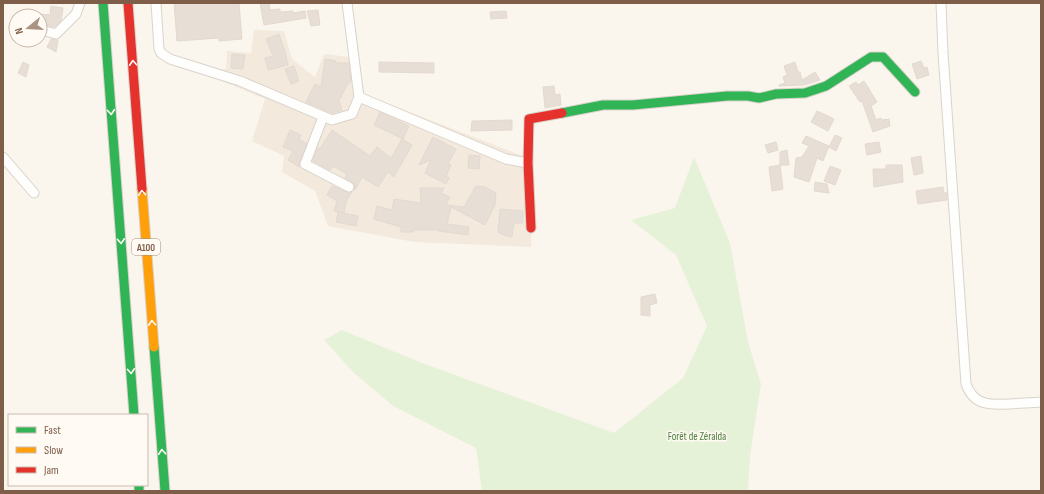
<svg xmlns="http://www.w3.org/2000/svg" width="1044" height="494" font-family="'Sofia Sans Condensed',sans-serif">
	<rect width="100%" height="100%" fill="#faf6ee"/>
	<path fill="#f3e9dc" d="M254,30l30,1 8,28 23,18 9,-23 35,4 4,36 170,66 -2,87 -117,-5 -86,-16 -13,-35 -33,-19 2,-16 -32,-15 13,-42 -48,-20 2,-10h7l1,-18 24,2z"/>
	<path fill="#e6f2d8" d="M694,157l36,86 18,99 13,42 -11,72 -2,35h-266l-6,-43 -83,-42 -40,-34 -29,-32 18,-10 80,33 192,70 69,-55 24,-52 -31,-71 -45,-35 44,-12z"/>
	<path fill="#e7ded5" stroke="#e4d9cf" d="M174,3h65l3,36 -23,2v-3l-42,3z
		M260,3h9l1,7 10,-1v3l13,-1v2l12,-2 1,7 -42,7z
		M51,6l12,2 -2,13 -7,6 -8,-2 -6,2v-13l10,1z
		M318,10l2,15 -9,1 -4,-15z
		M506,11l1,7 -16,1 -1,-7z
		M279,34l6,18 3,13 -20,5 -3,-12 8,-2 -7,-17z
		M51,39l7,1 -2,12 -9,-5z
		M232,54l13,1 -2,14 -12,-1z
		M325,59l11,2v2h13l2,19 -3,1 -9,18 3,9 -10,3 -26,-11 9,-18 6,3z
		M921,61l3,7 3,-1 2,8 -12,4 -5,-15z
		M23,62l6,3 -3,12 -8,-4z
		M379,62l55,1v10l-55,-1z
		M795,62l3,10h2l2,8 13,-8 5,8 -16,5 -25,1v-1l6,-2 -2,-6 4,-2 -3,-9z
		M294,66l5,15 -8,3 -6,-15z
		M864,81l13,21 -6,4 5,14 5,-2 1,2 7,-1 1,7 -17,6 -11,-31 -2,1 -11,-16 7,-4 2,3z
		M554,86l1,9 5,-1 1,11 -16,3 -2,-21z
		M817,111l17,8 -6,12 -17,-9z
		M380,112l29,14 -6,13 -29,-14z
		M512,120v10l-41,1 1,-10z
		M290,130l11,5 -2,5 8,3 -8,19v5l-11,-7 5,-9 -10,-4z
		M332,130l38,26 7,-9 14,11 11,-19 10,6 -18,32 -6,-5 -10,15 -16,-10 -7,13 -1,-7 -9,-5 2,-4 -14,-8 -3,4 -17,-9 5,-13 2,1z
		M835,135l7,3 -6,13 -7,-4z
		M806,136l23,10 -6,15 -6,-3 -8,24 -15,-5 2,-19 6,-1 7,-11 -7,-3z
		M433,137l23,12 -8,15 3,1 -5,11 3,2 -3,6 -21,-11 6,-13 -12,5z
		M776,142l2,8 -10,3 -3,-8z
		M879,142l2,10 -14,3 -2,-11z
		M787,150l2,15h-9v-13z
		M469,155l11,1 -1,13 -11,-1z
		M921,156l2,17 -9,2 -3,-17z
		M780,165l3,24 -11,2 -3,-24z
		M886,165h16l1,17 -29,5 -1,-18h13z
		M830,166l11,4 -6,15 -11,-4z
		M815,182l12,2 2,9 -15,-2z
		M332,186l15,6h5l-6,10 -2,11 -10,-2 3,-10 -10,-6z
		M476,186l9,1 11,6 -1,12 -10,20 -34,-18 -4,17 22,3 -1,8 -29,-4v-1h-25v2h-13v-5l-27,-8 3,-13 15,4 2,-11 27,4 -1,-15h24l-3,5 9,4 -4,8 18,2z
		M943,187l1,6h3v7l-29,4 -2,-13z
		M500,209l23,2v12h-9l-2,14 -6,-1 -8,-4z
		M338,212l20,4 -2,10 -20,-4z
		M655,294l2,9 -7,2v11l-9,-1v-18z"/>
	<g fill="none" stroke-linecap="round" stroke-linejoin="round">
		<defs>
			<path id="street" d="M156,3l3,46 2,4 9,6 70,22 92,39 20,-6 7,-17
				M347,3l12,94 147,62 22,4
				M941,3l2,50 23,331c8,22 24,21 44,20 10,-1 21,-1 31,-2
				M45,31l11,3 20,-20 4,-11
				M323,117l-18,47 44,23
				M3,157l31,36"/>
			<path id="fast" d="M103,3l31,412
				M562,113l41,-8h30l94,-9h21l11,2 17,-4 29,-1 21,-7 45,-29h12l32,35
				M154,347l11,144
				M139,485v6"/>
			<path id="slow" d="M142,189l12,158"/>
			<path id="jam" d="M128,3l14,186
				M531,228l-3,-65 1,-44 33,-6"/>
		</defs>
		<use href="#street" stroke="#dad3cc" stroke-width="11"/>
		<use href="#fast" stroke="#dad2ca" stroke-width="11"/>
		<use href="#slow" stroke="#dad2ca" stroke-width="11"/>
		<use href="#jam" stroke="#dad2ca" stroke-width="11"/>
		<use href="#street" stroke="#fefefc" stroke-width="9"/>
		<use href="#fast" stroke="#30b455" stroke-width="9"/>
		<use href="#slow" stroke="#ff9f0a" stroke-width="9"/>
		<use href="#jam" stroke="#e5322d" stroke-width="9"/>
	</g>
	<defs><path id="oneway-chevron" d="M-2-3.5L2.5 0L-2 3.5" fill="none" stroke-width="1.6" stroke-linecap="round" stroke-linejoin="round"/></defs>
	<g stroke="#fffaf3">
		<use href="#oneway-chevron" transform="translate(133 63) rotate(-94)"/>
		<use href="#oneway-chevron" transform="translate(111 112) rotate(85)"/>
		<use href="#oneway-chevron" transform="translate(142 193) rotate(-94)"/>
		<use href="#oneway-chevron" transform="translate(121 241) rotate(86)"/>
		<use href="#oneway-chevron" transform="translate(152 323) rotate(-94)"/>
		<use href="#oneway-chevron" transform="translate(131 371) rotate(86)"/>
		<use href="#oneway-chevron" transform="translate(162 452) rotate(-95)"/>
	</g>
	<g text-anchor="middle" stroke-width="3" stroke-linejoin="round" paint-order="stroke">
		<rect fill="#fffaf3" stroke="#a58c7c" stroke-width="1" x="132" y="239" width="28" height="16" rx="3"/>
		<g font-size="10" font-weight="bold" fill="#7e5d49">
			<text x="146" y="251">A100</text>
		</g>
		<g font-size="11" fill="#4f7e3d" stroke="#fffaf3">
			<text x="697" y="440">Forêt de Zéralda</text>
		</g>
	</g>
	<rect width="1044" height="494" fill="none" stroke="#7e5d49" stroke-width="8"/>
	<rect x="8" y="414" width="140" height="72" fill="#fffaf3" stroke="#cbbbaf"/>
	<rect x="16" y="427" width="20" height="6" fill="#30b455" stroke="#cbbbaf"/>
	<text x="44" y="434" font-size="12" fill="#7e5d49">Fast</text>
	<rect x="16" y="447" width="20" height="6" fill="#ff9f0a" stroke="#cbbbaf"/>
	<text x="44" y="454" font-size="12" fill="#7e5d49">Slow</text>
	<rect x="16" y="467" width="20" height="6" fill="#e5322d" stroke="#cbbbaf"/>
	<text x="44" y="474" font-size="12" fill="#7e5d49">Jam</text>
	<g transform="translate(28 28) rotate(252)"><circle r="19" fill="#fffaf3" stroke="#cbbbaf"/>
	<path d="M0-3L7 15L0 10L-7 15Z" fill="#a99383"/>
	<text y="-6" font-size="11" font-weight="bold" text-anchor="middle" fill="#7e5d49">N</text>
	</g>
</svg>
